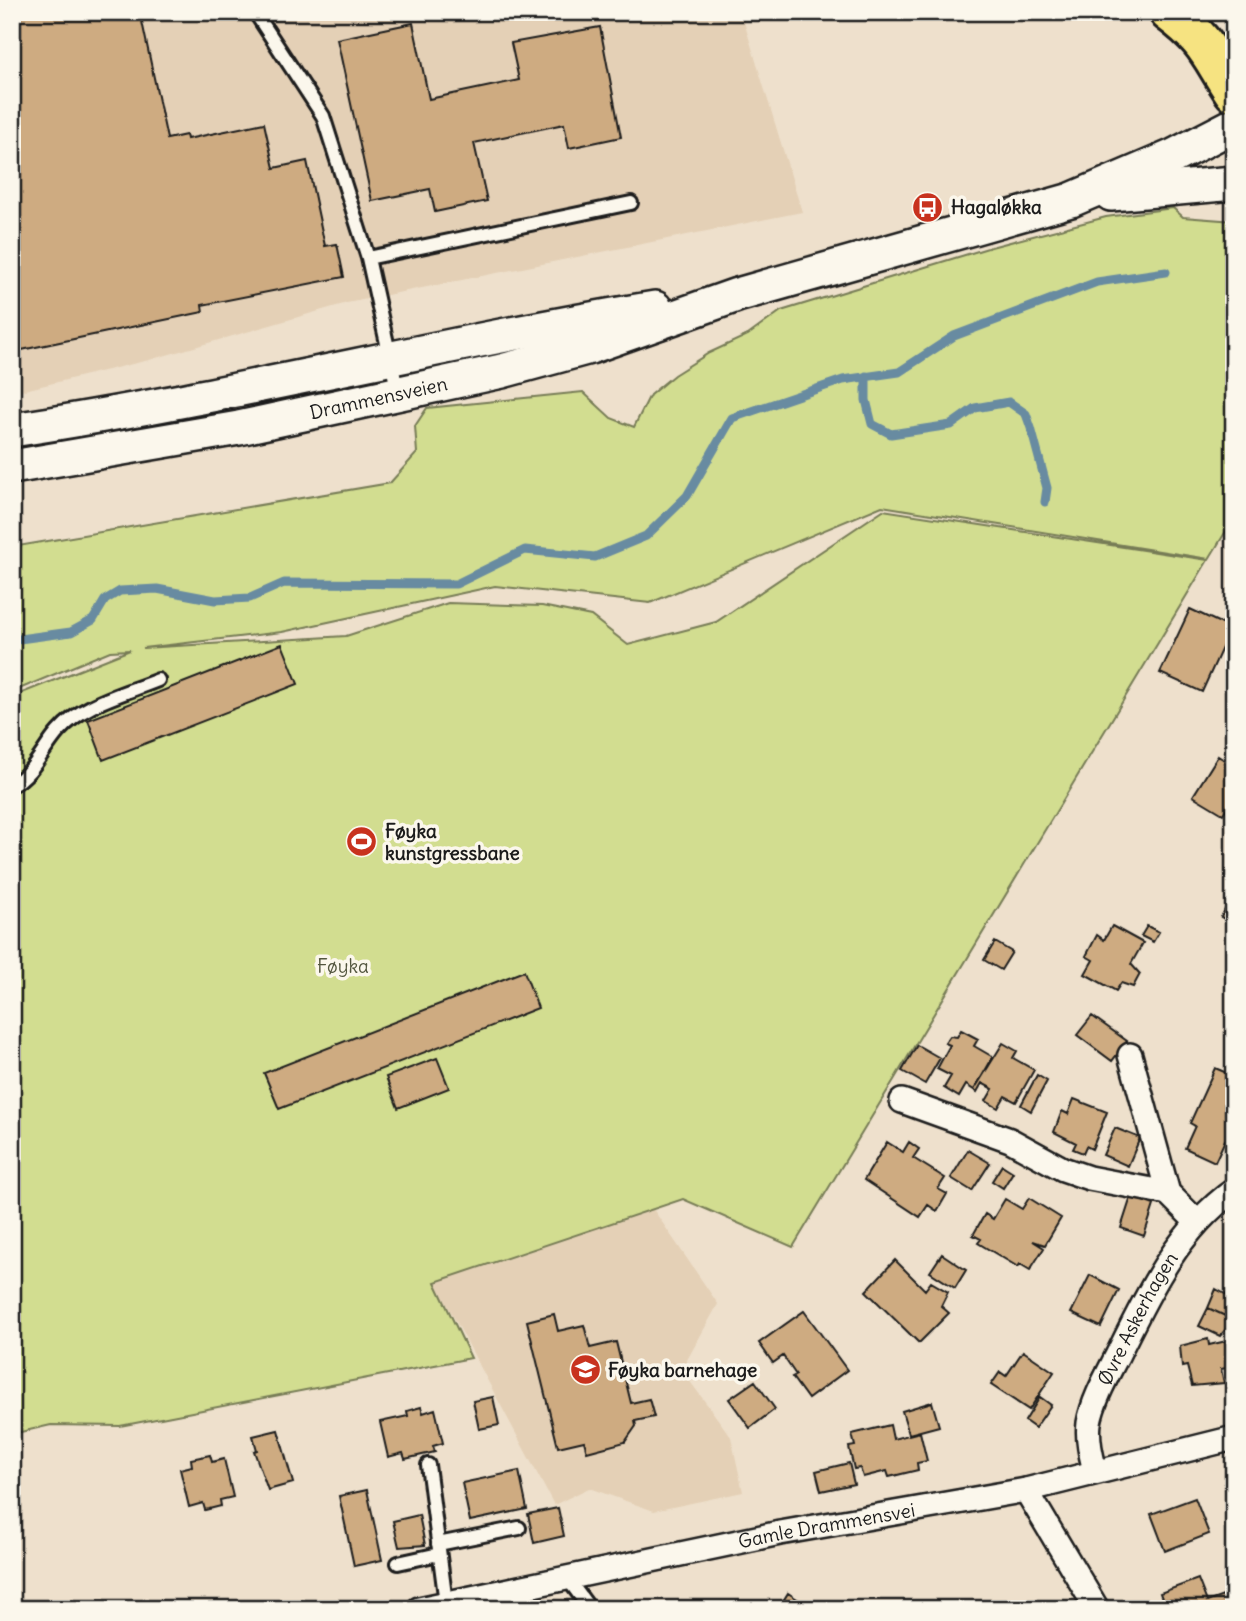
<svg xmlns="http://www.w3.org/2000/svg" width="1246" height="1621" font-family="Delius,sans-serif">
	<rect width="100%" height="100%" fill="#eee0cc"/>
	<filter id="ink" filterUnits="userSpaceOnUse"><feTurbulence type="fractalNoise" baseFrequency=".0143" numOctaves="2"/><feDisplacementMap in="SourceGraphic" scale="14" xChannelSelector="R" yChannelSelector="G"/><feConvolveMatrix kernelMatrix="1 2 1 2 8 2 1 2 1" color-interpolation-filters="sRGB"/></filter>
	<g filter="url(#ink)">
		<path fill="#e4d0b6" d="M12,12h729l61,200 -455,91 -198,57 -137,33z
			M653,1209l65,95 -31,56 2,20 42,57 12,55 -89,19 -65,-23 -35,17 -119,-223z"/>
		<path fill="#d2dd90" stroke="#777c56" stroke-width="2" d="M1173,208l10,9 51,4v297l-25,41 -327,-53 -232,97 -155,-17 -213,46 -139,16 203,-12 102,-33 94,3 49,10 37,29 88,-23 167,-112 325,50 -415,687 -110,-48 -248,83 36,76 -351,68 -69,-1 -39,9v-737l118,-47 -20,1 -98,41v-145l378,-64 27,-30 -2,-27 12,-18 156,-16 28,26 23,9 16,-32 24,-20 35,-22 39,-18 33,-24 210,-64 115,-30z"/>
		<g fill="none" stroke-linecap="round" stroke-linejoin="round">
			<path stroke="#678ba1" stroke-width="9" d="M866,376v24l6,24 19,10 60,-9 24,-17 34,-6 17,12 5,14 16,60 -2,14
				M12,640l59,-8 22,-12 12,-20 15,-9 37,-2 58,11 35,-2 34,-15 172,1 69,-34 70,7 51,-21 41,-40 45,-78 111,-38 56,-8 55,-36 143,-54 69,-10"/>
		</g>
		<path fill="#ceab81" stroke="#1c1c1c" stroke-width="2" d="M12,12h128l27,127 19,-4 1,4 77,-16 10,45 33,-7 18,85 12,-2 7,33 -142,28 1,7 -191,40z
			M413,23l16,76 90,-19 -8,-37 89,-16 21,110 -52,11 -5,-24 -90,19 13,58 -52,11 -5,-23 -58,12 -35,-162z
			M1190,609l41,19 -29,64 -42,-19z
			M282,644l16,40 -195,76 -15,-40z
			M1218,756l16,10v30l-11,18 -30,-18z
			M1234,893v31l-13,-7z
			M1112,926l31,17 -12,21 9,10 -7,13 -12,-4 -5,8 -31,-17 8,-14 -7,-4 11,-21 7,5z
			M1147,926l12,6 -6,10 -12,-6z
			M995,942l17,10 -11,18 -17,-10z
			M524,971l14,37 -259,101 -15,-36z
			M1092,1016l35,25 -15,20 -35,-26z
			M961,1030l17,9 -4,7 19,11 -19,33 -8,-5 -7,12 -15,-9 7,-12 -14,-7 13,-24 -5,-2 5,-7 7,1z
			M1003,1043l14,8 -4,7 21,12 -18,32 -11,-6 -7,12 -12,-7 7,-12 -11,-6 -5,9 -3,-2z
			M917,1045l23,13 -15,26 -23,-13z
			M437,1058l12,30 -51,20 -12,-31z
			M1215,1068l19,8v68l-9,-4 -10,22 -30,-14 10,-22 -5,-3z
			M1037,1075l10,6 -16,30 -10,-6z
			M1074,1099l33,13 -15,37 -6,-3 -3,7 -10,-4 3,-6 -22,-11 8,-21 6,3z
			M1115,1128l25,10 -12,28 -25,-11z
			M887,1142l16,10 6,-10 10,7 -6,9 32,20 -7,11 9,5 -10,17 -9,-6 -8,12 -56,-37z
			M968,1150l22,13 -18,28 -21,-13z
			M1002,1165l11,7 -10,16 -11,-7z
			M1131,1197l23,8 -10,31 -23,-8z
			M1029,1198l32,20 -16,27 -12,-4 11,7 -14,22 -10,-6 -2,3 -40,-24 3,-4 -8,-4 12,-21 8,5 12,-20 17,10z
			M942,1254l24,16 -11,18 -25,-16z
			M895,1260l30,30 6,-8 17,10 -7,14 8,7 -30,30 -53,-52z
			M1090,1275l29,15 -18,37 -30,-14z
			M1216,1289l18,10v21l-26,-12z
			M1208,1308l26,12 -14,16 -21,-10z
			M804,1311l43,59 -39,29 -16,-22 4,-2 -13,-19 -10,7 -14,-20z
			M554,1314l4,17 26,-6 6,23 26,-6 15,61 18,-4 5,18 -19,4 1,5 -11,16 -38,10 -3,-11 -26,6 -31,-126z
			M1208,1339l1,6 22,-5 3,33 -2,-6 -11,2 3,14 -32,3 -5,-20 -5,1 -2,-21z
			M1023,1351l31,21 -25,38 -38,-25 9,-13 6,4z
			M755,1381l20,28 -25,19 -21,-29z
			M493,1397l6,28 -20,4 -6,-28z
			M1040,1397l11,8 -16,23 -10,-7z
			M932,1402l7,24 -30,8 -7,-23z
			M421,1407l2,6 12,-4 8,34 -10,3 2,6 -30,7 -2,-6 -15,4 -8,-35 28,-6 -1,-5z
			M890,1425l3,14 27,-7 7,29 -10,2 1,7 -29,7 -2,-6 -24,6 -3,-9 -6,1 -5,-22 6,-1 -3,-12z
			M278,1430l15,53 -25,7 -14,-39 3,-1 -4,-14z
			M210,1455l2,7 12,-3 9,38 -13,3 1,6 -16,4 -2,-7 -14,4 -9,-38 12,-3 -1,-7z
			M849,1463l5,21 -33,7 -5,-20z
			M519,1471l8,38 -57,12 -8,-38z
			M367,1490l15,70 -28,6 -15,-70z
			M1195,1498l14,36 -44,17 -14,-37z
			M558,1508l6,28 -30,7 -6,-29z
			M419,1515l6,30 -26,2 -6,-26z
			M1198,1579l9,23 27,-10v17h-68l-6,-16z
			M788,1593l20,13 -2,3h-28z"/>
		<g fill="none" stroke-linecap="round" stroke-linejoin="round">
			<defs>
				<path id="lane" d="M255,12l68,104 45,142 30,135
					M368,258l263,-55
					M12,785c21,-11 31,-36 46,-53 25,-29 66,-38 100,-52
					M428,1465l18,138
					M438,1544l81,-16
					M398,1563l41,-9
					M567,1578l23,31"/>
				<g id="street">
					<path d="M1130,1055l38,138 29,29"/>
					<path d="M902,1101l108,39 53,29 26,9 79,15"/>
					<path id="s1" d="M1095,1471c-4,-16 -8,-32 -6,-48 4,-23 19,-49 29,-69 30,-61 59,-123 116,-164"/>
					<path d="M1026,1490l71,119"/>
					<path id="s2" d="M419,1609l361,-76 246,-43 208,-52"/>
				</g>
				<g id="secondary">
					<path d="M1111,194l123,-11"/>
					<path d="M12,430c216,-32 428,-87 643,-122"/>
					<path id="s3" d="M12,467l227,-39 263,-57 88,-24 147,-52 334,-95 103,-44 60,-31"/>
				</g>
				<path id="highway" d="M1169,12c39,29 40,42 65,80"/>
			</defs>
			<use href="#lane" stroke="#1c1c1c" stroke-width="18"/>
			<use href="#street" stroke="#1c1c1c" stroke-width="28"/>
			<use href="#secondary" stroke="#1c1c1c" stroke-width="38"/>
			<use href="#highway" stroke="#1c1c1c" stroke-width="44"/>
			<use href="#lane" stroke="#fbf7ec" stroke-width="12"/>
			<use href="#street" stroke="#fbf7ec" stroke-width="23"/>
			<use href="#secondary" stroke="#fbf7ec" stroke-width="33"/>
			<use href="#highway" stroke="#f6e381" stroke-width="38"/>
		</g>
	</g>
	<defs>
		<symbol id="bus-disc" viewBox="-11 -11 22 22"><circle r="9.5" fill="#c8321e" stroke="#fbf7ec"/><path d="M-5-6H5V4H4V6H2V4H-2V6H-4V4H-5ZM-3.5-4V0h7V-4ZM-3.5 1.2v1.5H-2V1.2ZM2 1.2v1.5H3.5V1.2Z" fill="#fff"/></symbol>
		<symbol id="stadium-disc" viewBox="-11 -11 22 22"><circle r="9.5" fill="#c8321e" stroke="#fbf7ec"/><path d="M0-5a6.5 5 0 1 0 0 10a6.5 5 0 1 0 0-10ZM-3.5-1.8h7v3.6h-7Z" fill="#fff"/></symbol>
		<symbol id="school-disc" viewBox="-11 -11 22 22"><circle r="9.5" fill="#c8321e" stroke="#fbf7ec"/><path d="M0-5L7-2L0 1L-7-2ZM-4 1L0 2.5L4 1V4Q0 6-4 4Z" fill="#fff"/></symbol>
	</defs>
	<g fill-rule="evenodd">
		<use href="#bus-disc" x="910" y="190" width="35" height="35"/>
		<use href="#stadium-disc" x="344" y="824" width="35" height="35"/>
		<use href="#school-disc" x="568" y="1352" width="35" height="35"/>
	</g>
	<g text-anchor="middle" stroke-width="7" stroke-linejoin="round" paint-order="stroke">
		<g font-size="19" font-weight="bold" fill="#1c1c1c" stroke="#fbf7ec" text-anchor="start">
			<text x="951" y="214">Hagaløkka</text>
			<text x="385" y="838">Føyka<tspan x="385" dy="22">kunstgressbane</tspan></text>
			<text x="608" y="1377">Føyka barnehage</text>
		</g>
		<g font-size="19" fill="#1c1c1c" stroke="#fbf7ec">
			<text dy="7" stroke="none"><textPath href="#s3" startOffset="373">Drammensveien</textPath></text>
			<text dy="7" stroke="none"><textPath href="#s1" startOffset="164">Øvre Askerhagen</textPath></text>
			<text dy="7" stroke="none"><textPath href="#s2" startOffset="416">Gamle Drammensvei</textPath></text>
		</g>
		<g font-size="19" fill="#53563f" stroke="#fbf7ec">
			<text x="343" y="973">Føyka</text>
		</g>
	</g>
	<rect width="1246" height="1621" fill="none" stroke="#fbf7ec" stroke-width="42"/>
	<rect x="21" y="21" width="1204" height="1579" fill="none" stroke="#1c1c1c" stroke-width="2.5" filter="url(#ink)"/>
</svg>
